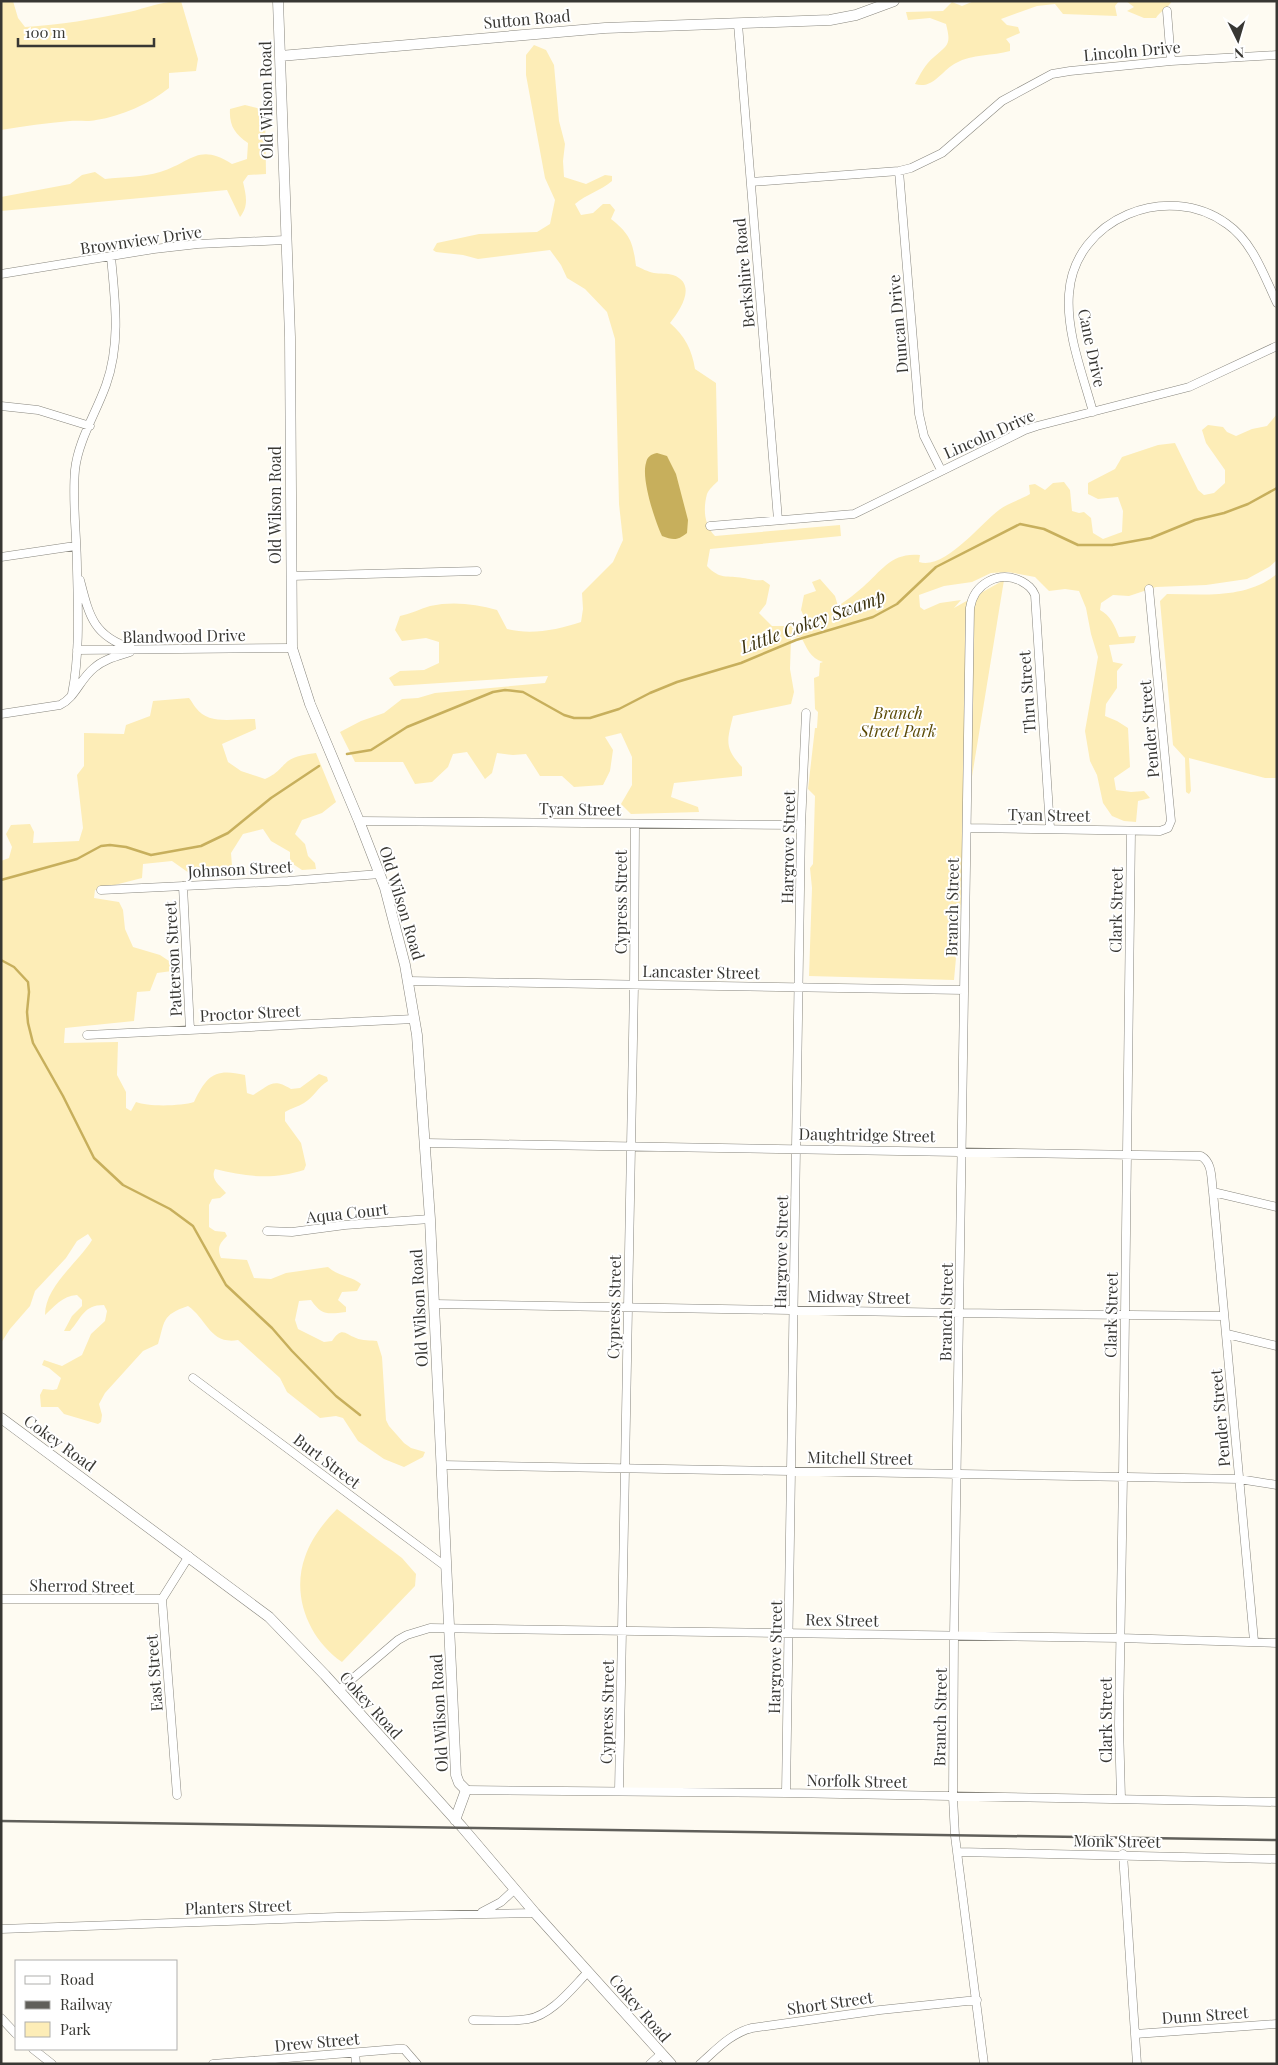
<svg xmlns="http://www.w3.org/2000/svg" width="1278" height="2065" font-family="'Playfair Display',serif">
	<rect width="100%" height="100%" fill="#fefbf2"/>
	<path fill="#fdedb7" d="M1,1h12l5,17 7,9c35,-2 69,-8 104,-15 18,-4 33,-11 52,-11l17,58 -2,12 -27,2v15c-20,16 -47,28 -73,32 -8,2 -18,0 -26,1 -23,2 -46,5 -69,9z
		M974,1h145l-4,5 2,10 -54,-2 -8,-10 -18,2 -36,13 6,6 11,2 2,6 -14,6 4,5v7c-17,5 -38,3 -54,12 -14,7 -23,27 -41,21 5,-9 10,-20 19,-27 15,-13 17,-13 12,-33l-16,-6 -22,2 -2,-8 37,-1 9,-9 10,4z
		M1126,1h46c-4,7 -12,10 -16,17h-12l-17,-7 7,-4z
		M534,45l12,5 8,15 5,56 6,23 -2,17 1,16 22,7 19,-9 7,1v5c-12,10 -25,13 -37,23l6,11 12,-2 10,-9h7l5,6 -4,9c19,15 22,23 25,47 5,2 12,6 18,7 6,1 13,0 19,2 25,9 7,35 -3,48 15,13 22,27 25,46l21,14 2,98c-4,4 -9,8 -11,13 -4,15 -3,31 8,42l125,-11 1,11 -131,13 -3,17c13,14 20,9 36,12 8,1 11,3 20,2l7,5 -4,19 -7,9 13,13h18l17,-3 -6,-13 3,-15 12,-4 -4,-9 8,-3 15,17 3,10c9,-6 17,-12 25,-19 19,-17 29,-35 57,-32l-1,7c26,8 61,-38 80,-52 9,-7 21,-10 31,-16l-1,-9 6,-1 10,6 8,-7 11,-1 6,8 2,21 7,2 5,-1 7,6 2,15 10,6 19,-7 1,-21 -5,-14 -20,2 -10,-5v-11l27,-14 7,-12 36,-12 17,-2 23,47 6,5 10,-2 11,-10v-13l-19,-27 -4,-13 6,-5 15,2 4,5 9,4 16,-7 15,-3 10,-12v146l-8,7 -22,12 -41,6 -50,2 -27,9 -16,-1 -12,8 -1,7c10,5 15,16 19,27l17,-1 -2,7 -25,2 4,17 10,2 -6,7v17l-11,16 -1,12 12,5 11,7 2,39 -16,11 2,12 15,2 13,-1 6,7 -12,3 -2,21 -12,-1 -12,-5 -9,-13 -6,-28 -7,-14 -5,-30 13,-74 -7,-23 -5,-26 -7,-17 -14,-2 -16,2 -14,-14 -27,-5 -17,1 -19,9 -28,4 -25,9 1,12 4,3 16,-7 21,-3 -7,8 50,-28 -42,258 2,31 -10,111 -145,-4 3,-88 -2,-20 3,-4 2,-68 -7,-7 7,-61h2l1,-16 -3,-3 -1,-31 5,-2 1,-13 3,-1c-13,-4 -16,-14 -22,-25l-10,1 -1,31 4,23 -3,12 -58,12c-6,25 -9,32 9,51v9l-68,7 -3,14 27,10 1,5 -68,2 -10,-10 11,-19v-28l-11,-24 -16,4 8,13 -3,21 -7,14 -29,2 -12,-11h-22l-14,-22 -13,1 -16,-2 -5,20 -7,6 -18,-27 -14,2 -5,13 -16,15 -17,2 -12,-22h-48l-15,-30 21,-11 23,-8 18,-14 16,-1 17,-5 110,-10 3,-7 -154,10 -5,-8 11,-7 24,-1 15,-7v-21l-13,-4 -24,3 -7,-11 5,-14c10,-2 20,-7 30,-10 23,-5 45,-2 67,4l10,19c24,6 50,1 74,-7l2,-13 -1,-16 31,-31 10,-22 -4,-36 -4,-165 -8,-27 -22,-23 -18,-11 -6,-13 -11,-15 -72,9 -15,-4 -27,-3 -3,-2 4,-7 42,-9 58,-2 13,-8 5,-24 -10,-22 -19,-103v-20z
		M245,105l20,5 1,64 -18,1 -5,7c3,13 6,24 -3,35l-13,-27 -226,21v-14l69,-13 12,-9 13,-3 10,7c18,-2 38,-2 55,-7 31,-9 38,-30 72,-8l15,-5 1,-16c-13,-9 -19,-17 -18,-34z
		M1277,574v204h-12l-76,-20 2,33 -2,3 -3,-2 -1,-34 -12,-13 -13,-144 7,-7c39,0 78,5 110,-20z
		M189,698c3,3 4,7 7,10 13,18 40,10 59,11l1,10 -34,15 6,18 13,9 24,8c13,-6 13,-9 23,-18 7,-5 19,-7 28,-8l20,49 -14,11 -20,7 -7,14 10,10 3,12 7,7 1,6 -14,1 -12,-8v-10l-19,-11 -8,-12 -20,5 -12,19 1,13 -30,9 -13,-2 -17,-12 -29,3 -1,14 -47,12 -1,8 25,4 4,8 2,19 8,18 27,8 12,8v8l-15,2 -7,18 -13,1 -3,29 -69,7 -1,15 54,-1 -1,33 9,17v16l5,3 5,-9c12,5 46,4 58,0 13,-27 21,-34 51,-27l2,18 6,2c16,-9 19,-18 38,-6l9,-1 19,-14 8,3 1,4c-10,6 -15,17 -24,22 -6,4 -13,5 -19,9v9l16,22 5,22 -2,5c-31,10 -57,7 -89,-1 -5,11 5,16 11,24l-6,5 -8,1 -3,6v22l6,4 10,1 2,4c-8,8 -10,12 -6,22l26,2 7,18 17,1 15,-6 42,-6c11,10 24,9 33,17l-4,7 -15,1 -4,8 8,7v5c-18,2 -24,4 -35,-12l-12,1 -4,19 3,9 26,13 8,-1c10,-15 13,-7 24,-3 6,3 15,2 21,3l5,16 4,63 3,6 15,17 7,5 14,4 -2,5 -19,10 -20,-8 -26,-18 -15,-23 -7,-2 -16,2 -33,-26 -7,-14 -42,-38c-28,5 -31,-21 -50,-34 -27,9 -23,16 -30,38l-15,7 -38,42 -6,11 3,11 -1,7 -3,2 -34,-10 -6,-7h-17l-1,-12 3,-6 10,1 4,-1 4,-11 -12,-10 -7,-3 2,-5 18,6 20,-11 9,-21 14,-13 2,-10 -3,-6c-21,0 -22,13 -34,26h-6l8,-15 10,-10v-6l-5,-5c-15,1 -22,11 -32,20 0,-29 33,-52 47,-75l-4,-6 -11,7 -11,17 -31,33 -5,15 -20,23 -9,14v-482l8,-3 3,-11 -6,-13 5,-9 19,-1 4,8 -1,11 46,-2 4,-13 -6,-53 7,-9v-33l40,1 2,-9 24,-9 3,-15z
		M337,1509l65,49 14,16 -1,12 -73,76c-33,-23 -51,-66 -37,-105 6,-18 19,-35 32,-48z"/>
	<path fill="#c7af5c" d="M657,453l10,3 9,18 12,46 -1,13c-10,8 -14,7 -25,3 -7,-15 -21,-57 -16,-73 1,-6 5,-9 11,-10z"/>
	<g fill="none" stroke-linecap="round" stroke-linejoin="round">
		<path stroke="#c7af5c" stroke-width="2.5" d="M347,754l24,-4 36,-23 86,-35 12,-2 18,2 41,23 10,3h16l29,-9 31,-16 27,-11 64,-19 55,-23 77,-23 24,-13 39,-37 84,-43 24,5 34,16h34l39,-7 44,-18 29,-7 24,-9 29,-16
			M1,880l76,-21 24,-13 9,-1 16,2 25,8 50,-9 27,-13 43,-35 48,-32
			M1,960l13,7 14,15 1,10 -2,20 1,11 5,20 30,53 31,62 29,27 47,24 23,17 33,59 46,43 20,23 44,45 24,19"/>
		<defs>
			<path id="minor" d="M1167,11l4,50
				M738,24l40,496
				M899,171l20,243 5,22 17,34
				M751,182l148,-11 12,-3 31,-15 60,-52 50,-27 18,-3 101,-10 106,-6
				M1,274l153,-25 44,-5 87,-4
				M1,406l37,4 52,16
				M1093,412c-10,-37 -27,-79 -24,-118 5,-76 99,-113 158,-70 26,18 37,52 50,79
				M710,526l144,-12 171,-84 12,-4 152,-39 88,-41
				M1,557l74,-11
				M291,576l186,-5
				M80,580c9,35 13,56 51,68
				M77,650l215,-2
				M72,694c8,-40 6,-84 5,-125 0,-33 -5,-66 -2,-99 3,-29 21,-57 31,-85 15,-42 9,-85 5,-128
				M1,714l59,-9c15,-7 20,-26 34,-37 10,-9 24,-12 36,-16
				M359,821l442,4
				M967,828l193,3 8,-3 3,-7 -22,-232
				M183,886l7,144
				M101,890l187,-9 92,-7
				M408,981l556,9
				M87,1035l327,-16
				M426,1143l775,13c12,7 10,23 12,36l64,15
				M1213,1192l41,449
				M267,1231l25,1 53,-7 85,-6
				M434,1304l526,9 264,3
				M1227,1334l50,12
				M193,1378l252,188
				M442,1465l797,14 38,6
				M1,1599h161
				M338,1691l60,-51 9,-5 23,-7 690,10 157,5
				M466,1790l320,3 491,9
				M619,1791l15,-806 1,-161
				M786,1793l15,-968 5,-112
				M177,1795l-15,-196 27,-43
				M1121,1798l-2,-73 4,-249 8,-645
				M957,1852l320,7
				M1123,1854l14,210
				M482,1912l19,-10 14,-13
				M1,1929l336,-12 198,-4
				M1,2018l15,16
				M473,2020c18,0 38,2 55,-1 24,-4 44,-31 60,-47
				M1135,2034l142,-10
				M33,2049l19,15
				M355,2053l1,11
				M213,2064l184,-15h7l13,15
				M650,2064l11,-10
				M700,2064c16,-14 31,-31 52,-36l128,-18 97,-10
				M984,2064l-29,-228 -2,-39 1,-161 16,-1028c4,-24 28,-38 51,-27 7,4 11,7 14,14l15,233"/>
			<path id="tertiary" d="M278,1l12,336 2,311 18,56 49,117 26,67 20,77 12,70 13,184 26,556 3,8 7,7 -11,30
				M280,56l325,-28 225,-8 26,-5 38,-14
				M1,1418l268,199 56,58 137,152 73,86 136,151"/>
		</defs>
		<use href="#minor" stroke="#88867e" stroke-width="9"/>
		<use href="#tertiary" stroke="#88867e" stroke-width="11"/>
		<use href="#minor" stroke="#fff" stroke-width="8"/>
		<use href="#tertiary" stroke="#fff" stroke-width="10"/>
		<path stroke="#605f5a" stroke-width="2.5" d="M1,1821l1276,19"/>
	</g>
	<g text-anchor="middle" stroke-width="4" stroke-linejoin="round" paint-order="stroke">
		<g font-size="16" fill="#383733" stroke="#fff">
			<text transform="translate(527 19) rotate(-5)" y="6">Sutton Road</text>
			<text transform="translate(1132 51) rotate(-5)" y="6">Lincoln Drive</text>
			<text transform="translate(266 100) rotate(-91)" y="6">Old Wilson Road</text>
			<text transform="translate(141 240) rotate(-8)" y="6">Brownview Drive</text>
			<text transform="translate(744 273) rotate(-95)" y="6">Berkshire Road</text>
			<text transform="translate(898 324) rotate(-95)" y="6">Duncan Drive</text>
			<text transform="translate(1092 348) rotate(78)" y="6">Cane Drive</text>
			<text transform="translate(989 434) rotate(-24)" y="6">Lincoln Drive</text>
			<text transform="translate(275 505) rotate(-90)" y="6">Old Wilson Road</text>
			<text transform="translate(184 636) rotate(-1)" y="6">Blandwood Drive</text>
			<text transform="translate(1027 692) rotate(-94)" y="6">Thru Street</text>
			<text transform="translate(1149 729) rotate(-95)" y="6">Pender Street</text>
			<text transform="translate(580 809) rotate(1)" y="6">Tyan Street</text>
			<text transform="translate(1049 815) rotate(1)" y="6">Tyan Street</text>
			<text transform="translate(788 847) rotate(-89)" y="6">Hargrove Street</text>
			<text transform="translate(240 869) rotate(-3)" y="6">Johnson Street</text>
			<text transform="translate(621 902) rotate(-90)" y="6">Cypress Street</text>
			<text transform="translate(402 903) rotate(73)" y="6">Old Wilson Road</text>
			<text transform="translate(952 907) rotate(-89)" y="6">Branch Street</text>
			<text transform="translate(1116 910) rotate(-89)" y="6">Clark Street</text>
			<text transform="translate(173 959) rotate(-93)" y="6">Patterson Street</text>
			<text transform="translate(701 972) rotate(1)" y="6">Lancaster Street</text>
			<text transform="translate(250 1013) rotate(-3)" y="6">Proctor Street</text>
			<text transform="translate(867 1135) rotate(1)" y="6">Daughtridge Street</text>
			<text transform="translate(347 1213) rotate(-6)" y="6">Aqua Court</text>
			<text transform="translate(781 1252) rotate(-89)" y="6">Hargrove Street</text>
			<text transform="translate(859 1297) rotate(1)" y="6">Midway Street</text>
			<text transform="translate(614 1307) rotate(-89)" y="6">Cypress Street</text>
			<text transform="translate(419 1308) rotate(-93)" y="6">Old Wilson Road</text>
			<text transform="translate(946 1312) rotate(-89)" y="6">Branch Street</text>
			<text transform="translate(1111 1315) rotate(-89)" y="6">Clark Street</text>
			<text transform="translate(1220 1418) rotate(-95)" y="6">Pender Street</text>
			<text transform="translate(60 1443) rotate(36)" y="6">Cokey Road</text>
			<text transform="translate(860 1458) rotate(1)" y="6">Mitchell Street</text>
			<text transform="translate(327 1461) rotate(37)" y="6">Burt Street</text>
			<text transform="translate(82 1586) rotate(1)" y="6">Sherrod Street</text>
			<text transform="translate(842 1620) rotate(1)" y="6">Rex Street</text>
			<text transform="translate(775 1657) rotate(-89)" y="6">Hargrove Street</text>
			<text transform="translate(154 1673) rotate(-94)" y="6">East Street</text>
			<text transform="translate(371 1705) rotate(48)" y="6">Cokey Road</text>
			<text transform="translate(607 1712) rotate(-89)" y="6">Cypress Street</text>
			<text transform="translate(439 1713) rotate(-93)" y="6">Old Wilson Road</text>
			<text transform="translate(940 1717) rotate(-89)" y="6">Branch Street</text>
			<text transform="translate(1106 1720) rotate(-90)" y="6">Clark Street</text>
			<text transform="translate(857 1781) rotate(1)" y="6">Norfolk Street</text>
			<text transform="translate(1117 1841) rotate(1)" y="6">Monk Street</text>
			<text transform="translate(238 1907) rotate(-2)" y="6">Planters Street</text>
			<text transform="translate(830 2003) rotate(-8)" y="6">Short Street</text>
			<text transform="translate(640 2008) rotate(49)" y="6">Cokey Road</text>
			<text transform="translate(1205 2015) rotate(-4)" y="6">Dunn Street</text>
			<text transform="translate(317 2042) rotate(-5)" y="6">Drew Street</text>
		</g>
		<g font-size="16" font-style="italic" fill="#5b4a06" stroke="#fff">
			<text x="898" y="719">Branch<tspan x="898" dy="18">Street Park</tspan></text>
		</g>
		<g font-size="18" font-style="italic" fill="#3b310c" stroke="#fff">
			<text transform="translate(813 622) rotate(-20)" y="6">Little Cokey Swamp</text>
		</g>
	</g>
	<rect width="1278" height="2065" fill="none" stroke="#383733" stroke-width="5"/>
	<rect x="15" y="1960" width="162" height="90" fill="#ffffff" stroke="#afafad"/>
	<rect x="25" y="1976" width="25" height="8" fill="#ffffff" stroke="#afafad"/>
	<text x="60" y="1985" font-size="15" fill="#383733">Road</text>
	<rect x="25" y="2001" width="25" height="8" fill="#605f5a" stroke="#afafad"/>
	<text x="60" y="2010" font-size="15" fill="#383733">Railway</text>
	<rect x="25" y="2022" width="25" height="15" fill="#fdedb7" stroke="#afafad"/>
	<text x="60" y="2035" font-size="15" fill="#383733">Park</text>
	<g transform="translate(1238 40) rotate(175)" stroke="#ffffff" stroke-width="4" paint-order="stroke">
	<path d="M0-4L9 19L0 12L-9 19Z" fill="#383733"/>
	<text y="-8" font-size="14" font-weight="bold" text-anchor="middle" fill="#383733">N</text>
	</g>
	<path d="M18 38v8h136v-8" fill="none" stroke="#383733" stroke-width="2.5"/>
	<text x="25" y="38" font-size="15" fill="#383733" stroke="#ffffff" stroke-width="4" paint-order="stroke">100 m</text>
</svg>
